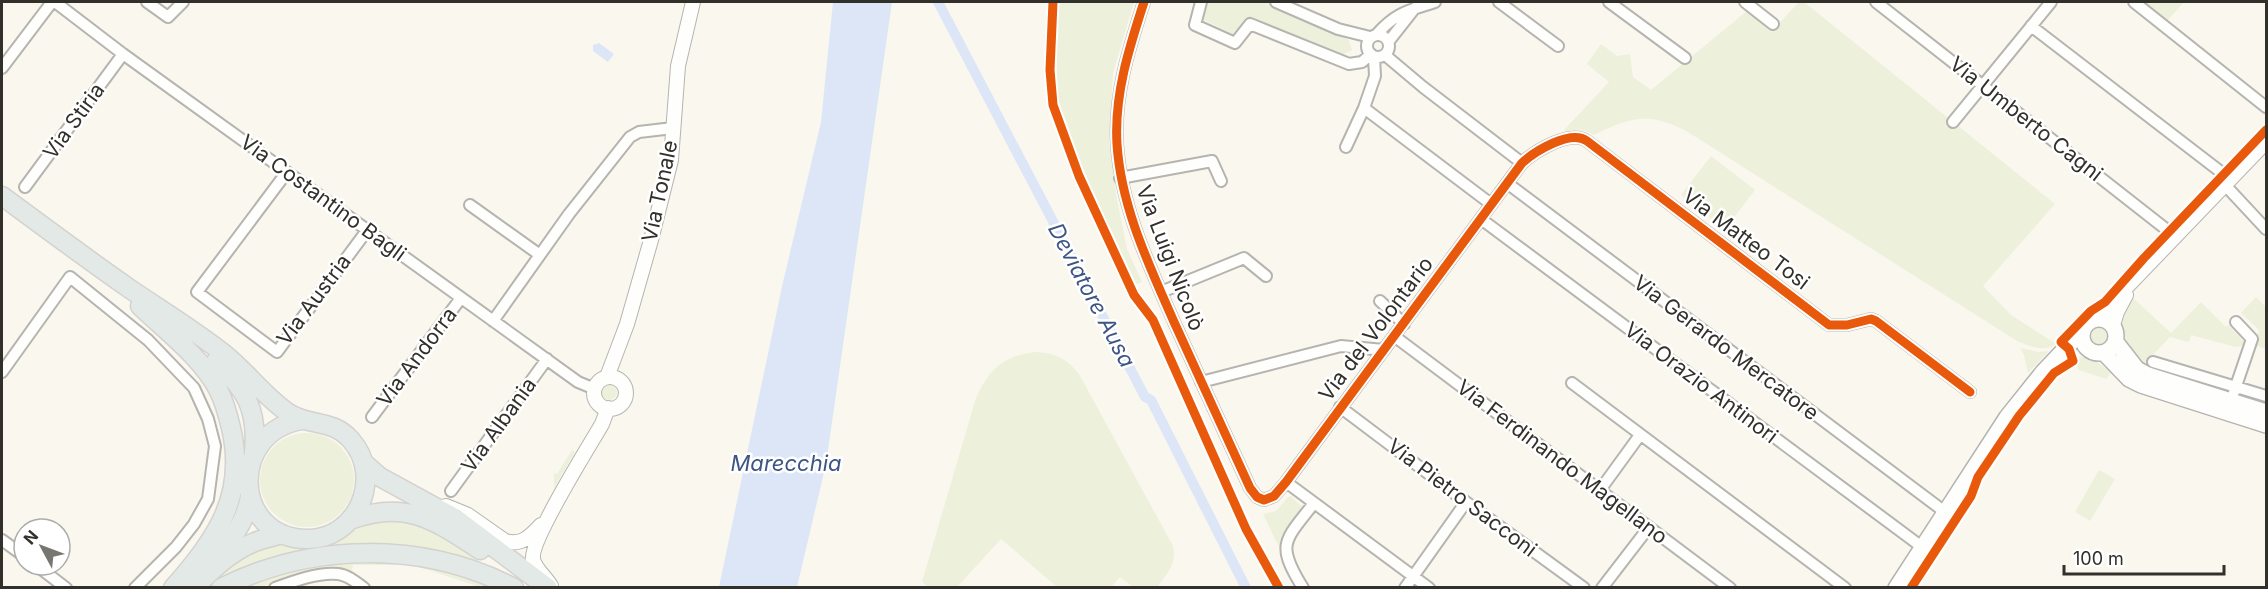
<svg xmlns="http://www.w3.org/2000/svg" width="2268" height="589" font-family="Inter,sans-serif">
	<rect width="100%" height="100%" fill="#faf7ef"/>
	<path fill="#edf0da" d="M1057,2h77l-21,71 -4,69 7,52 11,55 15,33 -8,3 -60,-130 -16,-40 -4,-39z
		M1207,2h57l85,38 3,10 -10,5 -94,-37 -13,17 -33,-16z
		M1799,2h5l251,202 -72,82 28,29 45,29c-12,9 -26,2 -39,-3l-329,-209c-38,-20 -56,-16 -94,3 -10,-6 -17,-7 -28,-3l-2,-2 45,-48 -22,-18 14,-20 16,12 13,-2 3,23 18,13 96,-79 24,21z
		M2143,2h41l-17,19z
		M1711,156l44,34 -30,39 -44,-34z
		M2256,297l10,10v42l-11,-4 4,-15 -18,-17z
		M2133,298l38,35 30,-31 25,25 2,-2 17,18 -3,3 -6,1 -45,-12 -2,7 -19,-5 -27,28c-20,-24 -34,-39 -10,-67z
		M2091 336a8 8 0 1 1 16 0a8 8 0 1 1-16 0Z
		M2020,348l18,4 11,-1 -21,22 -4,-18z
		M1035,352c20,1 31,6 44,22l94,172c4,18 -6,28 -16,41h-24l-13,-10 -9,10h-54l-56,-48 -44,48h-29l-6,-5 53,-181c12,-30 27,-45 60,-49z
		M2081,357l14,3 16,13 -5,6 -27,-9 -5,-11z
		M601 392a8 8 0 1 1 16 0a8 8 0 1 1-16 0Z
		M260 480a47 47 0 1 1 94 0a47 47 0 1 1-94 0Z
		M572,450l3,2 -21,36v-15l3,1z
		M2099,470l16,9 -25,42 -15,-9z
		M1291,496l11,11 -20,31 -2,11 -17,-35 13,-3 12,-14z
		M419,520l60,38 -4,5 -188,-8 -42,12 -39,20 37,-36 115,-30z
		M414,559l94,28h-28l-67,-22h-60l-2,9 -78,9 -12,4 -36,1 61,-23z"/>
	<path fill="#dde6f7" d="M833,2h59l-66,462 -29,123h-78l64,-305 38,-160z
		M599,43l15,11 -6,8 -15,-11v-6z"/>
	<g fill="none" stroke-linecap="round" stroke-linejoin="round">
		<path stroke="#dde6f7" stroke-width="10" d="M938,2l207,395 6,3 95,188"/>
		<defs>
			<path id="minor" d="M55,2l68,52 455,328 17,7
				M147,2l21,15 15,-15
				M1144,2c-15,46 -30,93 -27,142 4,63 32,121 57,178 25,55 51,111 76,166l7,9 7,3 10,-4 12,-14 236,-319c13,-12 49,-34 65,-22l242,184h18l24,-6 5,2 94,71
				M1201,2l-6,23 40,18 15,-19 99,40 13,-2 9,-8
				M1276,2l62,27 32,8
				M1499,2l59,44
				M1609,2l76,56
				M1745,2l28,22
				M1876,2l300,235
				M2134,2l132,105
				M2031,26l199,153
				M1377,34c20,-22 31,-23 58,-32
				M1367 46a11 11 0 1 1 22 0a11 11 0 1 1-22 0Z
				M1389,41l26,-33
				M1385,55l38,32 99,76
				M2,68l50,-66
				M1364,108l127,96
				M1953,122l98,-120
				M1346,147l18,-39 11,-32 -1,-19
				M287,172l-90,120 80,60 91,-123
				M1120,178l92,-17 9,20
				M1507,183l438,329
				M2225,185l41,44
				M25,187l98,-133
				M470,205l70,50
				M1481,219l441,328
				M1161,292l83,-34 22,18
				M1380,301l24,23
				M493,321l76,-107 61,-77 9,-5 34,-4
				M1394,336l336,252
				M2153,362l113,34
				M2,372l68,-95 78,63 46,48 14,31 7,27 -7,53 -14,25 -18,23 -41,41
				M1201,382l140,-36 43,4
				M1572,383l273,205
				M2234,392l18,-53 -16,-17
				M1340,407l126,95 118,86
				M372,417l89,-119
				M1286,482l143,106
				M1600,490l40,-55
				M451,491l96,-132
				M2,540l22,16
				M36,565l30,23
				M275,588c19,-7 43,-16 63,-14 10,1 18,8 26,14
				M1303,588c-28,-45 -18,-47 11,-85
				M1405,588l61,-86
				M1602,588l47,-61"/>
			<path id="tertiary" d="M2096,319l170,-177
				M2113,325l4,-13 9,-17
				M607,377l20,-53 24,-84 20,-80 7,-94 15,-64
				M594 393a16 16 0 1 1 32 0a16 16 0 1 1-32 0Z
				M446,506l22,9 37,26c17,5 25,-5 36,-16
				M551,586c-5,-9 -16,-17 -18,-27 -3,-19 57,-114 69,-135l6,-16"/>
			<path id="secondary" d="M2082 336a17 17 0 1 1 34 0a17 17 0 1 1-34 0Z
				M2116,342l21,27 11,6 118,37
				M2104,353l25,26 12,6 125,40
				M1896,588l111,-171 36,-45 39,-41"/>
			<path id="primary" d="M2,196c42,31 85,63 128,93 31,21 64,41 93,64 23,18 40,42 64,59 21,15 45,6 64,28 33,37 6,100 -44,99 -75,-1 -79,-107 -5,-119
				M140,306c26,25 61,51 78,83 6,12 10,26 13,39 16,67 -15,112 -58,160
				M216,361c30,29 42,48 38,91
				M363,462l17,15 75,41 93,70
				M350,520c56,-21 84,0 130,30
				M199,573c23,-23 46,-44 51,-77
				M194,588c18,-18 37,-37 61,-46 9,-4 18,-5 27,-8
				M221,588c91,-46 203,-47 293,0"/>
		</defs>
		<use href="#minor" stroke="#b6b4af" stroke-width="14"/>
		<use href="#tertiary" stroke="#b6b4af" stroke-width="16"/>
		<use href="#secondary" stroke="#b6b4af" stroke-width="18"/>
		<use href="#primary" stroke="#d4d2cf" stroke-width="21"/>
		<use href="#minor" stroke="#fefefd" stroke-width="10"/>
		<use href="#tertiary" stroke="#fefefd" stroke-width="14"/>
		<use href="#secondary" stroke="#fefefd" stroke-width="15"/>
		<use href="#primary" stroke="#e2e9e7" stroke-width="18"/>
		<defs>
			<path id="cycleway" d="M1053,2l-3,68 3,35 26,71 55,119 19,25 93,209 33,59
				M1144,2c-15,46 -30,93 -27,142 4,63 32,121 57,178 25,55 51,111 76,166l7,9 7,3 10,-4 12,-14 236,-319c13,-12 49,-34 65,-22l242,184h18l24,-6 5,2 94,71
				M1911,588l60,-92 7,-19 41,-61 35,-43 19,-12 -4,-12 -8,-7 30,-31 14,-9 39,-44 122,-128"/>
		</defs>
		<use href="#cycleway" stroke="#fff" stroke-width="13"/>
		<use href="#cycleway" stroke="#e8590c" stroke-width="9"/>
	</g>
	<g text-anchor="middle" stroke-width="5" stroke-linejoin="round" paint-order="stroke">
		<g font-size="21" fill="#32302b" stroke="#fff">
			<text transform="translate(2026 119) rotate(38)" y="7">Via Umberto Cagni</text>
			<text transform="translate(74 121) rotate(-54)" y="7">Via Stiria</text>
			<text transform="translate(660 191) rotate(-78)" y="7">Via Tonale</text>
			<text transform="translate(323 198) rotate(36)" y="7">Via Costantino Bagli</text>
			<text transform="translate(1746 239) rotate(37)" y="7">Via Matteo Tosi</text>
			<text transform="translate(1170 258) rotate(69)" y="7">Via Luigi Nicolò</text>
			<text transform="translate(314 300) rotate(-53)" y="7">Via Austria</text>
			<text transform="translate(1376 329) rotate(-53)" y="7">Via del Volontario</text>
			<text transform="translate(1726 348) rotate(37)" y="7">Via Gerardo Mercatore</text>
			<text transform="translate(417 357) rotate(-53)" y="7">Via Andorra</text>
			<text transform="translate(1701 383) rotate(37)" y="7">Via Orazio Antinori</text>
			<text transform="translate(499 425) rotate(-54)" y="7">Via Albania</text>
			<text transform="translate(1562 462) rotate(37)" y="7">Via Ferdinando Magellano</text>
			<text transform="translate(1462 498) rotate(37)" y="7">Via Pietro Sacconi</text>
		</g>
		<g font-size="22" font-style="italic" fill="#3d5584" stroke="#fff">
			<text transform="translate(1092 295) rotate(62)" y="8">Deviatore Ausa</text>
			<text x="786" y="471">Marecchia</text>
		</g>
	</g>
	<rect width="2268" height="589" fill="none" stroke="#32302b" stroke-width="6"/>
	<g transform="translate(42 547) rotate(311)"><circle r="28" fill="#ffffff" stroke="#adacaa" stroke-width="1.5"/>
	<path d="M0-4.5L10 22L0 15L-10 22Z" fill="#787670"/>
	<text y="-9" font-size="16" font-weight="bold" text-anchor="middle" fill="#32302b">N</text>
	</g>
	<path d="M2064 565v9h160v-9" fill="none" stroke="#32302b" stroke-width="3"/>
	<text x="2073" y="565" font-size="18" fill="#32302b" stroke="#ffffff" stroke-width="4.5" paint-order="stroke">100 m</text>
</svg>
